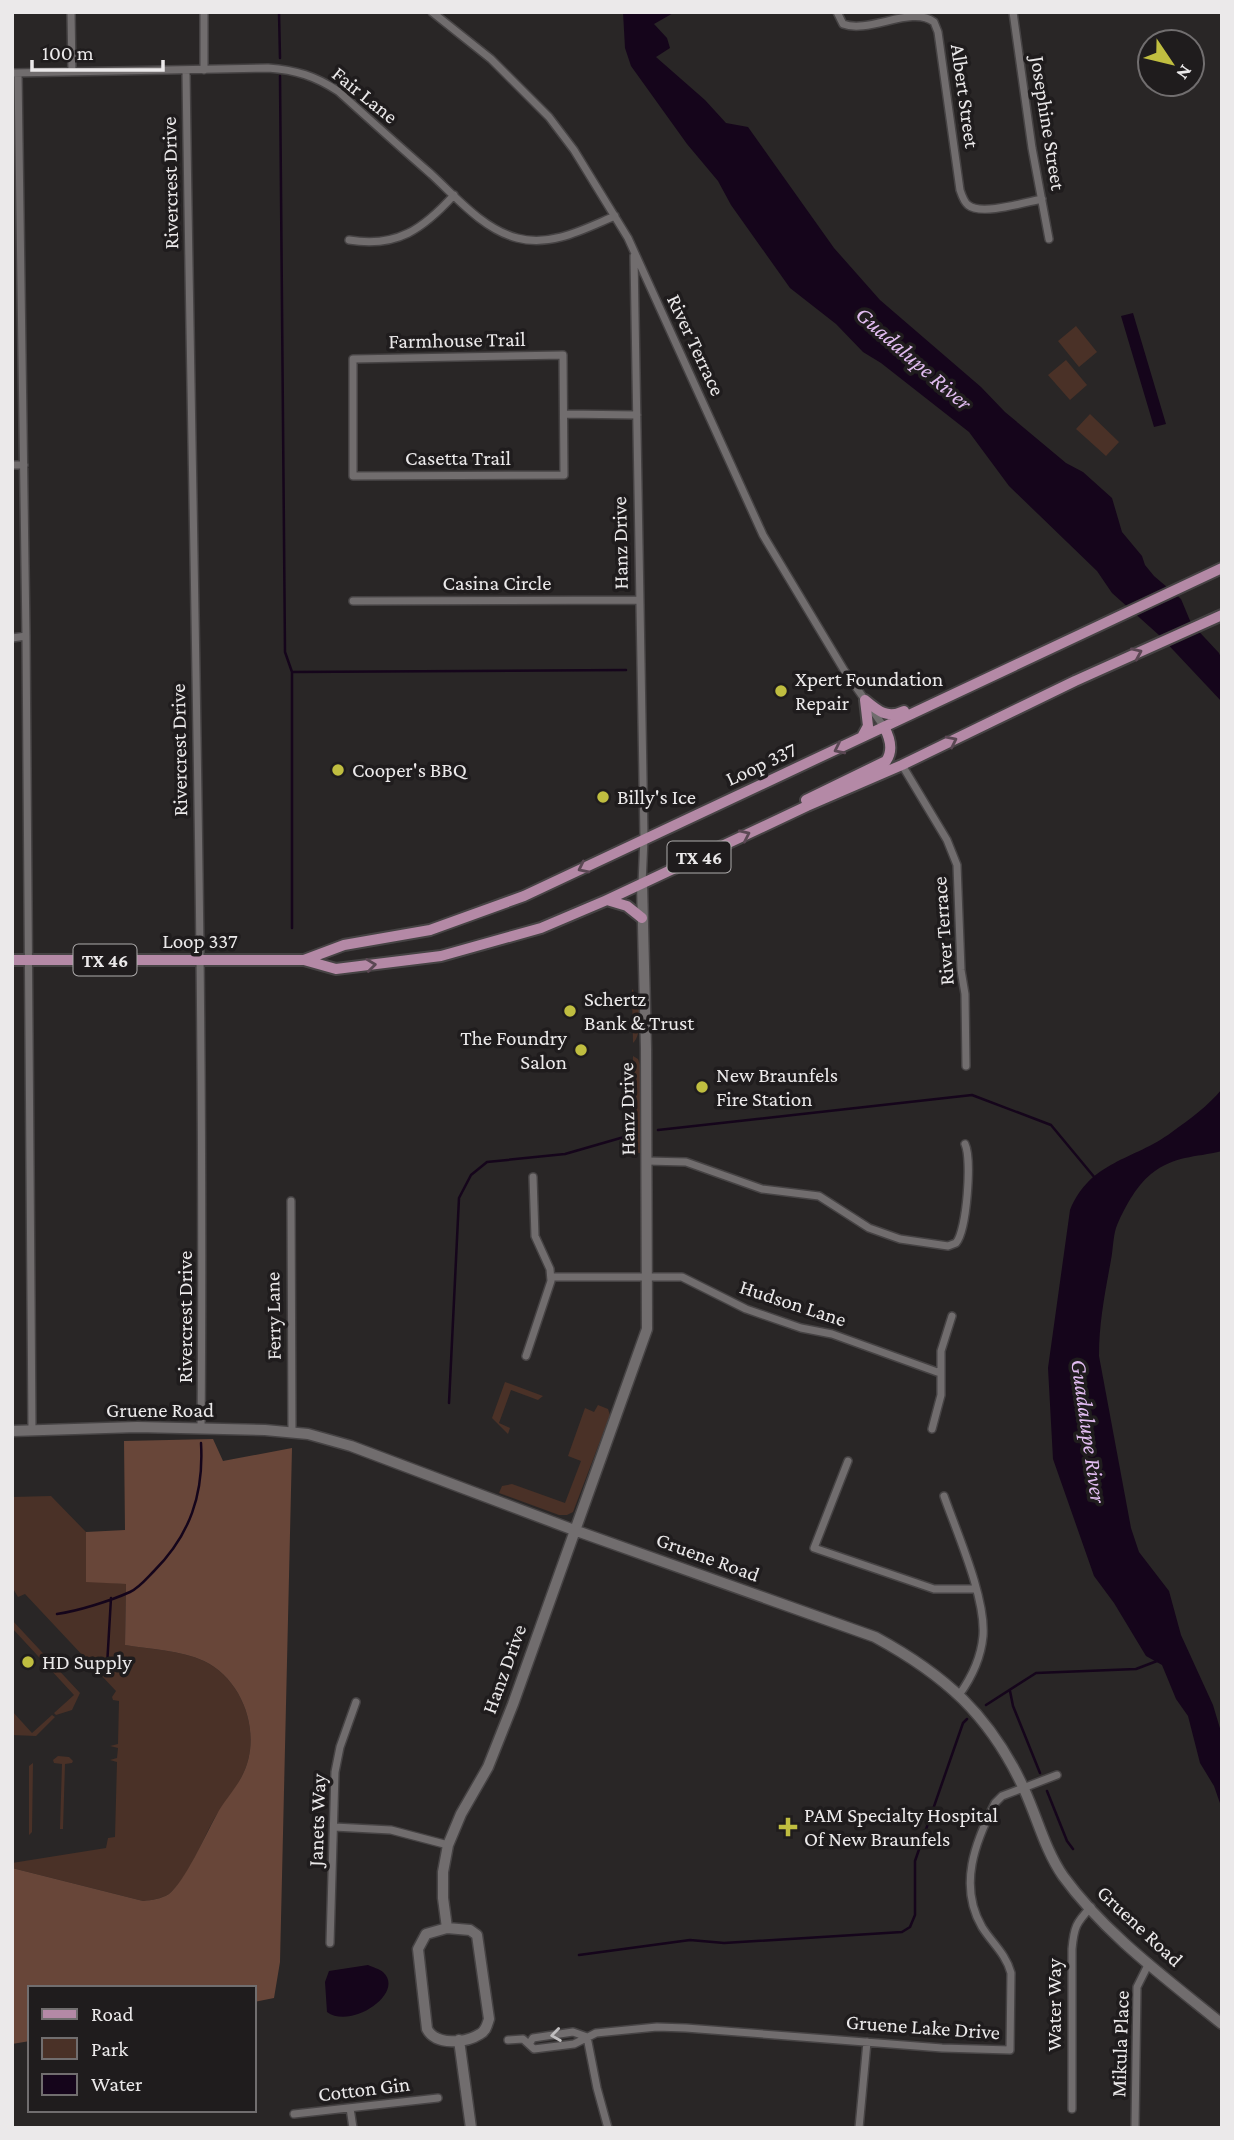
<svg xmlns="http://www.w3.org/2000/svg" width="1234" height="2140" font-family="'Crimson Pro',serif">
	<rect width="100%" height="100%" fill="#292626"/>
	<path fill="#4a3127" d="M1076,326l21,26 -18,15 -21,-26z
		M1066,360l21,25 -17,15 -22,-25z
		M1090,414l29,28 -13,14 -30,-27z
		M632,989c9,9 11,46 1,54z
		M633,1056l5,3 2,6 1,88h-5v-19l-1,11 -4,-20 -8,1v-9l9,-1z
		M505,1382l38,14 -5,4 -27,-10 -12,33 11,5 -2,6 -16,-16z
		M598,1405l10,4 2,6 -37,97 -6,3h-8l-60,-22 3,-7 10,-2 53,19 16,-42 -13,-5 17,-48 9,4z
		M51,1496l35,36v49l40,3 -1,61c25,4 55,5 79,16 40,19 59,75 38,115 -8,16 -20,29 -29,45 -11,20 -26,59 -44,73 -8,5 -17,6 -26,7l-131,-33v-5l94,-15 2,-10 7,-1 2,-75 -7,-2 7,-2 1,-10 -8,-2 8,-2 1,-43 -6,-1 -1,-3 4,-6 -91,-97 -7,3 -6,-10v-90z
		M12,1620l68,73 -8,17 -16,5 -2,-2 20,-18 -62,-67z
		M12,1711l20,22 20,-18 3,2 -19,19 -24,-1z
		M58,1756l11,1 4,4 -1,2 -7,1 -2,65h-3l2,-65 -8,-1 -1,-3z
		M33,1763l-1,69 -3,3v-69z"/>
	<path fill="#684639" d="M213,1439l10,22 69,-13 -12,514 -6,36 -20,4v-14h-224v53l-18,3v-176l131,33c9,-1 18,-2 26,-7 16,-13 36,-58 47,-78 7,-14 19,-26 26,-40 21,-40 2,-96 -38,-115 -24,-11 -54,-12 -79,-16l1,-61 -40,-2v-50l39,-2 -1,-89z"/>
	<path fill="#15051b" d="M623,12h52l-21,12 13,14 3,10 -14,9 49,43 21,23 22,4 86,121 46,52 101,87 24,25 61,51 17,9 29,26 10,34 20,24 3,9 9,11 27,23 10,24 28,30 3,7v42l-62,-66 -48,-43 -15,-22 -88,-85 -40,-54 -88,-69 -18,-11 -27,-28 -46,-36 -59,-83 -13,-24 -31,-37 -56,-78 -6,-18z
		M1133,313l33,111 -12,3 -33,-111z
		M1222,1089v62c-28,7 -47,4 -71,23 -15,12 -28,36 -35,54 -3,10 -3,22 -5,32 -6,33 -12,62 -12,96l32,172 8,24 30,39 12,44 32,70 9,30v74l-8,-23 -14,-23 -12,-47 -12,-17 -14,-34 -16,-9 -32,-53 -20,-27 -41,-117 -5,-91 22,-158c21,-50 63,-49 102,-78 18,-13 36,-26 50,-43z
		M368,1965c4,2 12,4 15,7 23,21 -32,58 -56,40l-2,-30 4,-11z"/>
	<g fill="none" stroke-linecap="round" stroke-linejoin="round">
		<path stroke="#15051b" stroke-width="2.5" d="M279,12l1,46
			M280,76l5,576 7,20 334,-2
			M292,928v-256
			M658,1130l314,-35 79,30 44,53
			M449,1403l10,-205 12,-23 16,-13 78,-8 66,-19
			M57,1614c21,-3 53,-13 73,-22 9,-4 17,-14 24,-21 36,-36 50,-77 47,-128
			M107,1666l4,-68
			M1010,1691l3,15 27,67
			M986,1705l50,-32 100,-4 21,-8
			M1047,1791l20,50 6,8
			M579,1955l111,-15 34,3 178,-11 8,-5 5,-12v-54l48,-138 4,-4"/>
		<defs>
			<path id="street" d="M71,12l1,60
				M204,12v58
				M432,12l59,47 58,58 25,33 54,88 135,297 81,135 40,57
				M837,12l6,12c26,10 69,-19 91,-2l4,10 22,158c2,6 4,12 8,15 13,11 58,-3 74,-6
				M1013,12l19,136 17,91
				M186,71c6,452 19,905 15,1358
				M12,73l256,-5c28,2 47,8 70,23 31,28 62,56 93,83 25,23 52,55 86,64 35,9 67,-9 98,-22
				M18,73l8,563 6,795
				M349,240c48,8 74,-11 105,-45
				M634,256l10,582 -2,46
				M563,355l1,120 -211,1v-117z
				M565,414l72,1
				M12,465h12
				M353,601l287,-1
				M12,638l14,-2
				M902,765l45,75 10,25 4,105 4,24 1,72
				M647,1161l39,1 76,27 57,7 50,32 31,11 48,7 8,-3c11,-13 16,-84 9,-99
				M291,1201l1,231
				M551,1277h131l64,32 55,19 31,6 108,39
				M526,1356l25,-75 -1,-12 -15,-33 -2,-59
				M932,1429l9,-34v-44l11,-35
				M848,1461l-34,87 120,41h41
				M944,1496c13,37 42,102 39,140 -2,22 -11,41 -24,59
				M334,1827l57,3 57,15
				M330,1943l5,-171 5,-25 16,-45
				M587,2037l10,51 11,40
				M508,2040l15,-1 11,10 40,-5 22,-11 61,-6 29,1 256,20 68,2 1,-77c-5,-19 -19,-30 -29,-46 -24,-41 -7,-85 13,-124l7,-7 55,-21
				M529,2044l4,-6 40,-6 14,5
				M350,2108l3,20
				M1072,2109v-160c2,-22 4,-26 19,-42
				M294,2114l144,-16
				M859,2128l8,-86
				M1135,2128l2,-141 12,-24"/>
			<path id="secondary" d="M12,1431l125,-4 128,3 43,4 43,12 223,84 301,107c70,38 115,78 149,152 13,28 21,61 39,87 42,58 104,103 159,148
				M447,1928l-4,-30v-26l5,-27 13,-31 27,-47 25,-63 134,-375 -1,-280 -4,-165
				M447,1928l23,2 7,5 12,84c-2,6 -3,12 -9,15 -14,9 -44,12 -53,-5l-9,-80 8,-15z
				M459,2040l12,88"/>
			<path id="primary" d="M865,700c13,11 22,19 39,11
				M862,737l6,-11 -3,-26
				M806,800l80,-39c8,-11 4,-23 -2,-34
				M607,900l20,6 15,12
				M12,960h292l40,-15 86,-15 94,-34 698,-328
				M304,960l32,9 105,-13 100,-28 66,-28 200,-94 95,-41 173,-84 147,-66"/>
		</defs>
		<use href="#street" stroke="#464344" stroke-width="10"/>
		<use href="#secondary" stroke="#464344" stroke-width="13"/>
		<use href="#primary" stroke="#464344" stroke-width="14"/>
		<use href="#street" stroke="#716d6e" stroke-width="7"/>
		<use href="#secondary" stroke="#716d6e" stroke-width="10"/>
		<use href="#primary" stroke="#b489a6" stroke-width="10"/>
	</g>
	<defs><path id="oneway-chevron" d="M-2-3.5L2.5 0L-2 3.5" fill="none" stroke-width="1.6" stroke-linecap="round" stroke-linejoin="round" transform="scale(1.75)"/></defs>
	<g stroke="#5b4854">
		<use href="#oneway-chevron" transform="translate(1137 653) rotate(-24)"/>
		<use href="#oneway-chevron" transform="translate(952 741) rotate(-26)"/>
		<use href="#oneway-chevron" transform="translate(839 749) rotate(154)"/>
		<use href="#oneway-chevron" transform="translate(745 835) rotate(-25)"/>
		<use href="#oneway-chevron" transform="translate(583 868) rotate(154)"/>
		<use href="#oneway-chevron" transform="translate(371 965) rotate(-7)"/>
	</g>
	<use stroke="#c0bebf" href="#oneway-chevron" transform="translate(556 2035) rotate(172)"/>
	<g fill="#c0be40" stroke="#1f1c1d" stroke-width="2.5">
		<circle cx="781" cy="691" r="7"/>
		<circle cx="338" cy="770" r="7"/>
		<circle cx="603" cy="797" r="7"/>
		<circle cx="570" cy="1011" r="7"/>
		<circle cx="581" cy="1050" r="7"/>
		<circle cx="702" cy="1087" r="7"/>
		<circle cx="28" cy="1662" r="7"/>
		<path d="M784.5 1816.5h7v7h7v7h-7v7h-7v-7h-7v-7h7z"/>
	</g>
	<g text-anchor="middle" stroke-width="7" stroke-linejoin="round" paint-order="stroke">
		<g fill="#1f1c1d" stroke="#aeacac" stroke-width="2">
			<rect x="667.5" y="841.5" width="63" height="31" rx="5"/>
			<rect x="73.5" y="944.5" width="63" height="31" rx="5"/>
		</g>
		<g font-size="19" font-weight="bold" fill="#ebe9ea">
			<text x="699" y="864">TX 46</text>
			<text x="105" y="967">TX 46</text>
		</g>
		<g font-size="21" fill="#ebe9ea" stroke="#1f1c1d">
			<text transform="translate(365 95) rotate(39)" y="7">Fair Lane</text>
			<text transform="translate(965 96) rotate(82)" y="7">Albert Street</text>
			<text transform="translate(1048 123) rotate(81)" y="7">Josephine Street</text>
			<text transform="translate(170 183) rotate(-91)" y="7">Rivercrest Drive</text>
			<text transform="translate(457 340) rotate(-1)" y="7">Farmhouse Trail</text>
			<text transform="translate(696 345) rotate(65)" y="7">River Terrace</text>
			<text x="458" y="465">Casetta Trail</text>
			<text transform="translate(620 543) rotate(-91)" y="7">Hanz Drive</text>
			<text x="497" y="590">Casina Circle</text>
			<text transform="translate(179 750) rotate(-91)" y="7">Rivercrest Drive</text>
			<text transform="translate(761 764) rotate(-25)" y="7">Loop 337</text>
			<text transform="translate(943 931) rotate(-94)" y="7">River Terrace</text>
			<text x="200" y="948">Loop 337</text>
			<text transform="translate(627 1109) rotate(-91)" y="7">Hanz Drive</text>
			<text transform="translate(793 1303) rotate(18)" y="7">Hudson Lane</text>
			<text transform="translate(273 1316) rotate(-91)" y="7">Ferry Lane</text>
			<text transform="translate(185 1317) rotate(-90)" y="7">Rivercrest Drive</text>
			<text x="160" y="1417">Gruene Road</text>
			<text transform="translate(708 1557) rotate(20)" y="7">Gruene Road</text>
			<text transform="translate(504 1669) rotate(-70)" y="7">Hanz Drive</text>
			<text transform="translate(317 1820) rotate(-88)" y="7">Janets Way</text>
			<text transform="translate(1140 1926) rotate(43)" y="7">Gruene Road</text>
			<text transform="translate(1054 2005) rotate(-90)" y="7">Water Way</text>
			<text transform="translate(923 2027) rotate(4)" y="7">Gruene Lake Drive</text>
			<text transform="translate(1120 2044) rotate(-88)" y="7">Mikula Place</text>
			<text transform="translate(364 2089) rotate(-7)" y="7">Cotton Gin</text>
		</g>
		<g font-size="21" fill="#ebe9ea" stroke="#1f1c1d" text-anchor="start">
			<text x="795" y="686">Xpert Foundation<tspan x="795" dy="24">Repair</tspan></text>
			<text x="352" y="777">Cooper's BBQ</text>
			<text x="617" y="804">Billy's Ice</text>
			<text x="584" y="1006">Schertz<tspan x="584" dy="24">Bank &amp; Trust</tspan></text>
			<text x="567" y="1045" text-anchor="end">The Foundry<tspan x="567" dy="24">Salon</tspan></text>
			<text x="716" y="1082">New Braunfels<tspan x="716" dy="24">Fire Station</tspan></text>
			<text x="42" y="1669">HD Supply</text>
			<text x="804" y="1822">PAM Specialty Hospital<tspan x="804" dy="24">Of New Braunfels</tspan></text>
		</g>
		<g font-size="23" font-style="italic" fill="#e1bcf0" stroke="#1f1c1d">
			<text transform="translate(914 358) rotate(41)" y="8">Guadalupe River</text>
			<text transform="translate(1089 1431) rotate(82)" y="8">Guadalupe River</text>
		</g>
	</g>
	<rect width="1234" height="2140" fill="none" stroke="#ebe9ea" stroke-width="28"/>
	<rect x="28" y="1986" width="228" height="126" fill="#1f1c1d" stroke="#716e6f" stroke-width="2"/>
	<rect x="42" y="2009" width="35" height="10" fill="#b489a6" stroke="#716e6f" stroke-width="2"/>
	<text x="91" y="2021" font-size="21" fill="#ebe9ea">Road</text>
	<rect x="42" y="2038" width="35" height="21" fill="#4a3127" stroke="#716e6f" stroke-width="2"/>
	<text x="91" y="2056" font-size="21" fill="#ebe9ea">Park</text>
	<rect x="42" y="2074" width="35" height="21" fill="#15051b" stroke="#716e6f" stroke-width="2"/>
	<text x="91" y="2091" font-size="21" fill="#ebe9ea">Water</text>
	<g transform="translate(1171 63) rotate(125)"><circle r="33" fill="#1f1c1d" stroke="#716e6f" stroke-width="2"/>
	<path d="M0-5L12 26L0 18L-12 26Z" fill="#c0be40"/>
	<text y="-10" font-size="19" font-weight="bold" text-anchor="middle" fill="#ebe9ea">N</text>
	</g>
	<path d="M32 60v10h131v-10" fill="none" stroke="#ebe9ea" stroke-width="3.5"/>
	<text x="42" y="60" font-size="21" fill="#ebe9ea" stroke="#1f1c1d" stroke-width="5" paint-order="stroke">100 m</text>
</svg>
